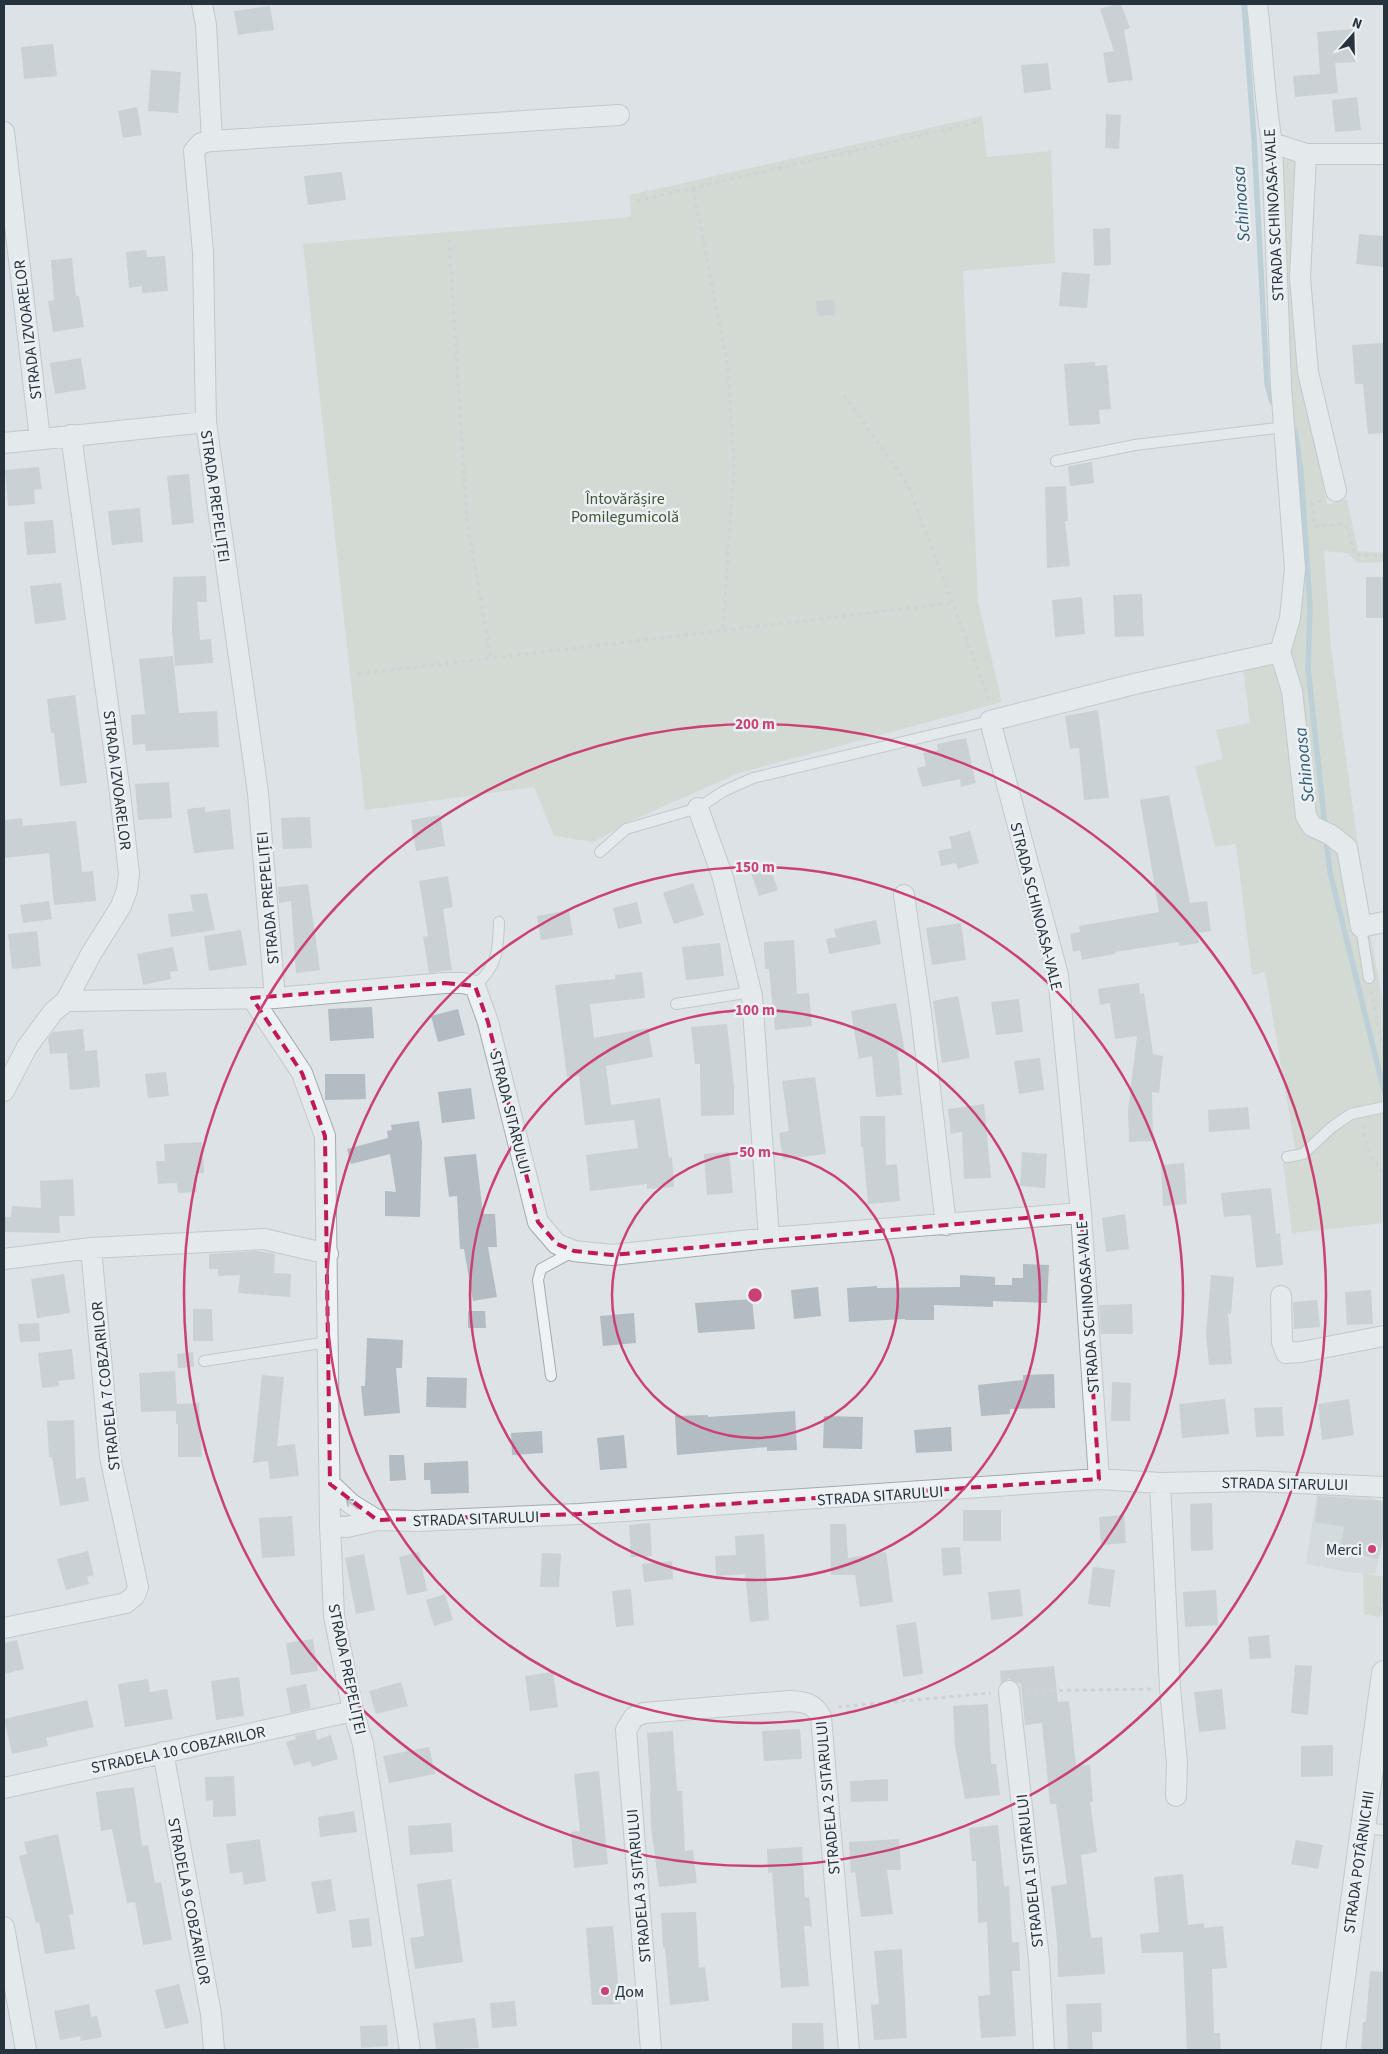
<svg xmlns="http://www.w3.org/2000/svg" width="1388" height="2054" font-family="'Source Sans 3',sans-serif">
	<rect width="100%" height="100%" fill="#dce2e6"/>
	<path fill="#cad2d8" d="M1317,1492l50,1v4l17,4v35l-9,38 -28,-2 -41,-8z"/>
	<path fill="#c6d0bd" d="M982,116l5,41 64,-6 4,112 -92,8 15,331 24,100 -263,71 -111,49 -34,20 -40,-6 -20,-49 -169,23 -62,-566 328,-27 -1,-22z
		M1293,159l6,7 -8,143 36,196 20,-6 11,52 26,2v9l-27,1 -9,-10 -24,-2 7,97 39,286 14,74v215l-92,10 -10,-80h14l-31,-181 -13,3 -16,-131 -21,3 -20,-81 28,-7 -7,-29 34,-7 -7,-54 47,-7 -1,-253 -7,-240 1,-8z
		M1363,1573l21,4 -1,37 -5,3 -14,-3z"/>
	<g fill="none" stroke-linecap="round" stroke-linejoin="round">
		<path stroke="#97b8c6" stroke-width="5.5" d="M1244,4l10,135 13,245 5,18
			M1295,430l6,41 9,136 -2,61 17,158
			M1326,838l4,34 54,219"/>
	</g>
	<path fill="#b3bcc2" d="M1116,4h5l9,24 -6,2 9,50 -25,3 -5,-30 11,-2 -14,-42z
		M270,6l4,24 -36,5 -4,-24z
		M1353,29l3,33 -21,1 3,30 -43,4 -2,-21 27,-2 -3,-42z
		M53,44l4,32 -33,3 -3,-32z
		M1048,63l3,27 -27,3 -3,-28z
		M151,70l30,2 -3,41 -30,-2z
		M1357,97l4,33 -26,2 -3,-32z
		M137,107l5,28 -19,3 -5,-27z
		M1106,114l15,1 -2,34 -14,-1z
		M342,172l4,28 -38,5 -4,-29z
		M1110,228l1,37 -17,1 -1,-37z
		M1359,234l25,2v31l-28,-3z
		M146,250l1,7 18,-1 3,35 -26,2v-7l-13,2 -3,-36z
		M72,258l4,38h3l5,31 -31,5 -5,-31 6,-1 -3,-40z
		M1062,272l28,2 -3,34 -28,-2z
		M834,300l1,15 -18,1 -1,-15z
		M1384,343v90l-16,1 -5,-50h-8l-3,-39z
		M81,358l5,31 -31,5 -5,-31z
		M1095,362v4l12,-1 4,44 -12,1 1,14 -31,2 -5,-62z
		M1092,462l2,21 -24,3 -2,-20z
		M39,467l3,22 -8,1 1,14 -27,2 -3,-36z
		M189,474l5,49 -22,2 -5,-49z
		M1066,486l2,35h-3l5,45 -23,2 -2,-81z
		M140,508l3,34 -31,3 -4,-34z
		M53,520l3,33 -29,2 -3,-33z
		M206,576l1,26h-10l3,38 11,-1 2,24 -38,3 -3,-35 1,-54z
		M1366,577h18v41h-18z
		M61,583l5,37 -31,4 -5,-38z
		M1142,594l2,42 -29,1 -2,-42z
		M1082,597l3,37 -30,3 -3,-37z
		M173,656l6,57 38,-2 2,36 -73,4 -1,-7 -12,1 -2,-30 14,-1 -6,-55z
		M75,695l12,88 -27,3 -6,-53h-3l-4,-34z
		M1098,710l11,88 -25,2 -5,-52 -9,1 -5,-33z
		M966,738l10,45 -15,4 -1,-8 -38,8 -5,-19 9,-2 -3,-13 15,-3 -1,-6z
		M169,782l3,36 -34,2 -3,-36z
		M1169,795l21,108 17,-2 4,30 -14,2 2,10 -20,3v-4l-64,10v2l-33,6 -2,-10 -7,2 -3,-18 10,-2 -1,-6 80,-14 -19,-112z
		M205,807v5l25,-3 4,40 -40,4 -7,-44z
		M440,815l5,31 -29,5 -5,-31z
		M310,817l2,31 -29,1 -2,-31z
		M22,818l1,8 53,-5 6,51 11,-1 3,30 -42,4 -5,-52 -45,5v-38z
		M970,831l9,32 -21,6 -2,-6 -15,3 -3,-15 14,-3 -3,-11z
		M768,861l10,29 -19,6 -10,-29z
		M448,876l5,31 -10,2 9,61 -23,3 -6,-36 5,-1 -9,-55z
		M693,883l11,32 -30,9 -11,-31z
		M308,884l12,86 -24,3 -5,-72 -12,2 -1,-16z
		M207,893l8,37 -44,7 -3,-23 25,-3 -3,-16z
		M49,901l3,18 -29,4 -3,-18z
		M637,902l5,21 -24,6 -5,-21z
		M569,910l4,25 -32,5 -4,-24z
		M876,920l5,24 -52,10 -3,-15 10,-2 -2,-8z
		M961,923l5,37 -34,5 -6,-37z
		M241,930l6,35 -38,6 -5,-35z
		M37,931l4,35 -29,3 -4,-35z
		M794,940l3,54 12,-1 3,33 -37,4 -6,-61h-4l-1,-27z
		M720,943l4,33 -38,4 -4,-33z
		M173,947l5,24 -8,1 1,7 -28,6 -6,-31z
		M642,972l3,26 -55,6 4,34 54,-10 5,29 -47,9 5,39 49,-7 9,60 3,-1 2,30 -27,2v-5l-57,7 -4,-36 52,-7 -4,-28 -49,5 -6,-49 -12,1 -12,-92 60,-6v-4z
		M1139,983l1,11 4,-1 9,61 10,2 -4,37 -7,-1 1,49 -24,1 -1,-32 9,-74 -22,3 -5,-36 -10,2 -2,-16z
		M958,996l12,62 -28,5 -9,-62z
		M1019,999l4,33 -27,3 -5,-33z
		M896,1003l9,48 -7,1 4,43 -26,2 -4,-41 -13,3 -8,-48z
		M372,1007l2,31 -44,3 -2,-32z
		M458,1009l7,26 -27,7 -7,-26z
		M727,1024l7,63v28l-33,1 -1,-52h-5l-4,-37z
		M83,1029l2,22 12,-1 3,37 -30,3 -3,-37 -17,1 -2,-16 5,-6z
		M1040,1058l4,32 -25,4 -5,-33z
		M166,1072l3,24 -21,2 -3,-24z
		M325,1074h40l1,25 -41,1z
		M815,1077l11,77 -43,5 -4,-26 10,-2 -7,-50z
		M471,1088l4,31 -33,4 -4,-31z
		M984,1104l7,74 -27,1 -2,-47 -11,2 -3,-25z
		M1248,1107l2,22 -41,3 -1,-22z
		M860,1116h25l1,49 11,-1 3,37 -32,3 -5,-57h-2z
		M419,1121l3,22 -2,74 -35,-1v-25l11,1 -6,-38 -39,10 -4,-15 41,-11 -1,-7 5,-1 -1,-5z
		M202,1142l2,31h-9l2,19 -19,1 -1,-10 -19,1 -2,-23h9l-1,-17z
		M729,1152l4,41 -26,2 -3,-41z
		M1022,1152l25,2 -2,34 -25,-2z
		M476,1154l7,60h12l2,33h-9l9,50 -24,4 -9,-52h-4l-3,-53 -8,1 -5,-40z
		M1184,1163l3,41 -24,2 -2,-41z
		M73,1179l2,37h-16l1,17 -56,-1v-15h7l1,-11 29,2 -1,-27z
		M1271,1188l5,46 4,-1 3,32 -27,3 -5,-51 -2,-2 -25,2 -3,-24z
		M1125,1214l4,35 -23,3 -4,-34z
		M257,1251l18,3 -1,19 17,1 -1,23 -52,-4 2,-18 -22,1v-7h-9v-15z
		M1023,1264l26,1 -2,38 -54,-2v6l-59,-2v15h-29v-1l-56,3 -2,-34 30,-2v2l83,-1v-12l35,2v8h17v-7h11z
		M64,1274l6,39 -33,5 -6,-39z
		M1211,1275l23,2 -3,37h-3l4,50 -23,1 -3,-31z
		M818,1287l3,29 -27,3 -3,-29z
		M1371,1290l2,34 -26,1 -2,-33z
		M752,1299l3,30 -57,4 -3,-30z
		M1317,1300l3,27 -26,2 -1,-27z
		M1132,1304l1,30h-32l-2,-29z
		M193,1309h19l1,32h-20z
		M468,1311h17l1,17h-18z
		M634,1313l2,30 -33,3 -3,-30z
		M39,1323l1,18 -20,1 -2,-18z
		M367,1338l36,2 -1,28h-6l4,45 -36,3 -3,-30h4z
		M72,1349l3,30 -17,2 1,5 -17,2 -4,-35z
		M193,1352l1,15 -16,1 -1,-14z
		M175,1371l2,33 22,-1 3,54h-24v-33h-2v-13l-35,1 -2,-39z
		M1054,1374l1,34 -45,1v5l-29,2 -3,-31 45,-5v-5z
		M262,1375l22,2 -7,69 18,-2 4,32 -29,3 -2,-18 -15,2z
		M427,1377l40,1 -1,30 -40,-1z
		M1112,1382l19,1 -1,38h-19z
		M1225,1399l4,35 -47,4 -3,-34z
		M1349,1399l5,36 -32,5 -4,-36z
		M1282,1407l2,29 -28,1 -2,-29z
		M795,1411l2,39 -30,1v-4l-90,8 -2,-39 33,-1v2z
		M824,1416l39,1 -1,32 -39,-1z
		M74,1420l2,59 9,-2 4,24 -29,5 -8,-49h-3l-2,-36z
		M951,1427l1,24 -36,2 -2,-23z
		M542,1431l1,22 -31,2 -1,-22z
		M624,1435l3,33 -27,2 -3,-32z
		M389,1455h15l2,25 -16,1z
		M468,1461l1,32 -38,1 -1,-14h-6v-17z
		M1318,1496l66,5v35l-6,23 -38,-9 4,-23 -29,-5z
		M1212,1503l1,47 -22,1 -1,-47z
		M963,1510h38v31h-38z
		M1124,1515l2,28 -25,2 -2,-28z
		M292,1516l3,40 -33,2 -3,-40z
		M650,1523l2,33 -21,1 -2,-32z
		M830,1524h16l2,34 38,-6 7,50 -33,5 -5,-32h-24z
		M764,1534l5,86 -19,2 -5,-48 -29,2 -1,-20 21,-1 -1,-19z
		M960,1547l2,27 -19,2 -2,-28z
		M88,1551l6,24 -7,2 2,7 -23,6 -9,-31z
		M419,1552l8,39 -20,4 -8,-38z
		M542,1553l19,1 -2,33h-19z
		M364,1554l11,56 -19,4 -11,-56z
		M672,1561l1,18 -29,3 -2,-18z
		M1093,1567l22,3 -5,37 -22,-3z
		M631,1589l3,36 -18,2 -4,-36z
		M1020,1589l3,27 -32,4 -3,-28z
		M1216,1590l2,35 -33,2 -2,-35z
		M445,1594l8,26 -19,6 -8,-26z
		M916,1622l7,52 -20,3 -7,-52z
		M1269,1635l2,23 -21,1 -2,-22z
		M313,1639l5,32 -27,4 -5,-32z
		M17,1640l7,29 -20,5v-31z
		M1295,1665l17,1 -4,49 -17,-2z
		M1054,1666l4,36 11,-1 7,65 14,-1 3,37h-3l7,50 -16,3 10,83 11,-1 3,37 -47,3 -1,-37 -6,-54 16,-2 -11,-80h-6l-8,-81 -17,2 -4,-41 -13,-5 -7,4 -1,-12z
		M553,1672l5,35 -28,4 -5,-35z
		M239,1677l5,39 -28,4 -5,-39z
		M148,1679l2,13 17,-3 6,30 -48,8 -7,-43z
		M401,1682l7,24 -32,8 -7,-23z
		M306,1684l5,24 -20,5 -5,-25z
		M1222,1689l4,40 -27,3 -5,-40z
		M87,1700l7,27 -48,11 2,8 -36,8 -8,-35z
		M988,1704l3,60h5l4,31 -35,4 -10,-53 -2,-40z
		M800,1729l2,30 -38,2 -2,-30z
		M315,1731l2,9 14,-5 7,24 -26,8 -2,-6 -16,5 -8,-24 10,-3 -1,-3z
		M673,1731l4,60h5l3,60 8,-1 4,33 -38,4 -8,-60 -1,-35h1l-4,-59z
		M1333,1745v31l-32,1v-31z
		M429,1747l6,27 -46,9 -6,-27z
		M599,1771l9,93 -34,4 -3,-36 9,-1 -6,-57z
		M234,1776l2,40 -23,1v-17l-7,1 -1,-24z
		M888,1779v22l-37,1 -1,-21z
		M134,1787l8,59 6,-1 7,38 6,-1 11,58 -29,5 -8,-43 -8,1 -15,-74 -11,2 -5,-39z
		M354,1811l3,21 -37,5 -2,-20z
		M451,1823l2,29 -43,3 -2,-29z
		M998,1825l6,61h5l3,56h7l1,29h-8l4,65 -35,2 -3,-42 12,-1 -3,-73 -9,1 -2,-62h-4l-3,-33z
		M58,1834l16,80 -5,1 6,34 -30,5 -6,-32 -3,1 -17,-67 8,-2 -3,-12z
		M260,1839l6,42 -22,4 -2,-13 -12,2 -4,-30z
		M899,1839l2,31h-14l6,44 -32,3 -6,-45 -4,1 -2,-31z
		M1296,1840l27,5 -5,24 -27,-5z
		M802,1847l3,51 4,-1 3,29h-8l5,60 -28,2 -9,-116 -4,1 -1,-24z
		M1183,1874l5,51 16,-2v5l19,-2 4,42 -15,1 2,64h6l1,17h-34l-4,-98 -41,1 -2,-19 19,-2 -5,-55z
		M331,1879l5,32 -19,3 -6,-32z
		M451,1879l12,83 -48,7 -5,-31 14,-2 -7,-52z
		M696,1912l3,56 6,-1 4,34 -39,4 -5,-57h-2l-2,-35z
		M369,1918l3,28 -20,2 -3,-28z
		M613,1926l7,78 -28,1 -6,-77z
		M902,1949l5,89 -33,2 -3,-35 8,-1 -5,-53z
		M1370,1971l14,1v78h-23l2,-28h3z
		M179,1984l10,39 -24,6 -10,-39z
		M515,2001l2,25 -25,2 -2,-25z
		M1101,2003l1,29h-10l1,18h-25l-2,-46z
		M89,2004l2,13 6,-1 5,21 -21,4 -1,-5 -20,4 -6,-29z
		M475,2018l4,30 -43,2 -3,-27z
		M792,2023h31l1,27h-32z
		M387,2025l1,21 -27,2 -1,-22z"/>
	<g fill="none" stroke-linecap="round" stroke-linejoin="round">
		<defs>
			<path id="service" d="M1056,461l79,-16 149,-18
				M600,852l26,-23 72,-21 26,-17 29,-13 237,-57
				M1361,927l8,51
				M475,986c23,-21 23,-35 24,-64
				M676,1004l75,-12
				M1287,1157l16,-3 29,-27 19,-13 33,-7
				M204,1361l124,-19
				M551,1376l-13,-96 3,-11 33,-18
				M1363,1828l21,2"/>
			<path id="minor" d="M202,4l4,21 6,116 -11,2 -7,8 9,101 3,170 52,371 17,205
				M1257,4c6,46 7,93 15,139l9,243 14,183 -5,49 -10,34 12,39 14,125 6,10 19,9 16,13 14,79 23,-5
				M4,132l36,307
				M212,141l407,-26
				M1272,143l34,11 -6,124 8,94 28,119
				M1306,154h78
				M4,443l202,-21
				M698,808l25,70 29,118 17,242
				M904,895l17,118 25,212
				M252,998l50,75 23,63 5,389 4,91 19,95 10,33 47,306
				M66,1001l209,-3 170,-15h18l12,3 13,36 50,200 19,22 17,7 38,4 157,-17 312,-25
				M4,1091l23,-44 26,-35 13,-11 25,-47 30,-48 6,-16 2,-16 -9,-81 -49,-358
				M4,1259l87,-11 173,-9 64,15
				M1281,1296l1,46 4,11 15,-1 83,-16
				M1099,1479l-18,-266 -23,-238 -68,-254 144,-37 146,-32
				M1160,1483l10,205 7,75 -1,33
				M330,1484l21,20 26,16
				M330,1525l17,2 30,-7 40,1 162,-7 520,-35 61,4 96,-2 128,6
				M4,1628l122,-25 9,-8 3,-8 -28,-130 -19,-209
				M1009,1691l30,268 5,91
				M163,1752l48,262 3,36
				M4,1788l349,-77
				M4,1927l22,123
				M651,2050l-25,-320 8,-13 10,-4 146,-12c15,1 24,2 31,16l28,333"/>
			<path id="tertiary" d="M1333,2050l51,-377"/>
		</defs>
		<use href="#service" stroke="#a2aab0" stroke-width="12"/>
		<use href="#minor" stroke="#a2aab0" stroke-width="22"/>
		<use href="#tertiary" stroke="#a2aab0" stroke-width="26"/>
		<path stroke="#bac0c4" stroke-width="3" stroke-dasharray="4 4" stroke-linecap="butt" d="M693,188l35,179 6,100 -11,163
			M637,201l341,-79
			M449,239l18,283 24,136
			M844,395l64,90 79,209 1,9
			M1321,501l-9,2 3,23 29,-2c9,9 5,22 12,31l28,1
			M358,674l595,-71
			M1371,991l13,64
			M1364,1125c-1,20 9,34 20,50
			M1380,1611l4,-21
			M1027,1691l124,-2
			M838,1707l153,-14"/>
		<use href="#service" stroke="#eef2f4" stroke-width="10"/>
		<use href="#minor" stroke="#eef2f4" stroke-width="20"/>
		<use href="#tertiary" stroke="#eef2f4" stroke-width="24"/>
	</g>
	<defs><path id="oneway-shaft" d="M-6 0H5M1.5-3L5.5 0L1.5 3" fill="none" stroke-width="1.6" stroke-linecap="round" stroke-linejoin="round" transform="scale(1.25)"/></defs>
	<use stroke="#8a9298" href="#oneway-shaft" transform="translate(352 1504) rotate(-142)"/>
	<path d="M0 0H1388V2054H0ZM445,983l30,3 13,36 50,200 19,22 17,7 38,4 469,-42 18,266 -520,35 -202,6 -47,-36 -5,-348 -23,-63 -50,-75z" fill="#dce2e6" fill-opacity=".55" fill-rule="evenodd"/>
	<path fill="none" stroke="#c2185b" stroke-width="4" stroke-dasharray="10 6" stroke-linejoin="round" d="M445,983l30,3 13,36 50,200 19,22 17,7 38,4 469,-42 18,266 -520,35 -202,6 -47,-36 -5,-348 -23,-63 -50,-75z"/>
	<g fill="none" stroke="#cb4174" stroke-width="2.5">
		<circle cx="755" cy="1295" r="143"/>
		<circle cx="755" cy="1295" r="285"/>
		<circle cx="755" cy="1295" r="428"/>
		<circle cx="755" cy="1295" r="571"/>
	</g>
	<g fill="#cb4174" stroke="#ebf0f4" stroke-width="2">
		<circle cx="1372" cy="1549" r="5"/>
		<circle cx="605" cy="1991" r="5"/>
	</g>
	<g text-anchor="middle" stroke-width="5" stroke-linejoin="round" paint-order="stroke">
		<g font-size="16" fill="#26333c" stroke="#ebf0f4">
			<text transform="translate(1273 215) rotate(-93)" y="6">STRADA SCHINOASA-VALE</text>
			<text transform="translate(27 330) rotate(-97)" y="6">STRADA IZVOARELOR</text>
			<text transform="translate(216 496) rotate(82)" y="6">STRADA PREPELIȚEI</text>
			<text transform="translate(118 780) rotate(83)" y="6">STRADA IZVOARELOR</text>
			<text transform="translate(267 898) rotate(-95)" y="6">STRADA PREPELIȚEI</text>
			<text transform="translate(1037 906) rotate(76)" y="6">STRADA SCHINOASA-VALE</text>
			<text transform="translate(511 1112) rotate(76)" y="6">STRADA SITARULUI</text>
			<text transform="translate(1087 1307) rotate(-94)" y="6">STRADA SCHINOASA-VALE</text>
			<text transform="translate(105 1386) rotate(-96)" y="6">STRADELA 7 COBZARILOR</text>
			<text transform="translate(1285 1483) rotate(1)" y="6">STRADA SITARULUI</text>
			<text transform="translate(880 1495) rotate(-4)" y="6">STRADA SITARULUI</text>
			<text transform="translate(476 1518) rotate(-2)" y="6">STRADA SITARULUI</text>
			<text transform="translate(348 1669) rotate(78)" y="6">STRADA PREPELIȚEI</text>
			<text transform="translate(178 1749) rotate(-12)" y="6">STRADELA 10 COBZARILOR</text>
			<text transform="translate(827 1798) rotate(-95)" y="6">STRADELA 2 SITARULUI</text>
			<text transform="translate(1358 1862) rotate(-82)" y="6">STRADA POTÂRNICHII</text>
			<text transform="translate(1029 1871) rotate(-96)" y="6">STRADELA 1 SITARULUI</text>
			<text transform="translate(638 1886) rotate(-95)" y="6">STRADELA 3 SITARULUI</text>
			<text transform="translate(190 1901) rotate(79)" y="6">STRADELA 9 COBZARILOR</text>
		</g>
		<g font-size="16" fill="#425734" stroke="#ebf0f4">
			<text x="625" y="504">Întovărășire<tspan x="625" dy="18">Pomilegumicolă</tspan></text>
		</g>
		<g font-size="16" fill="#26333c" stroke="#ebf0f4" text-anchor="end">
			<text x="1362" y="1555">Merci</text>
			<text x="615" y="1997" text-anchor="start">Дом</text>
		</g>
		<g font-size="18" font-style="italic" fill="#315a6e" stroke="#ebf0f4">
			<text transform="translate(1241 204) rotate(-94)" y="6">Schinoasa</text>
			<text transform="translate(1304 765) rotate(-96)" y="6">Schinoasa</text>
		</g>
	</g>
	<circle cx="755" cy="1295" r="8" fill="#cb4174" stroke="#ebf0f4" stroke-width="2.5"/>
	<g font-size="15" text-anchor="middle" font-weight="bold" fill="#cb4174" stroke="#ebf0f4" stroke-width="5" stroke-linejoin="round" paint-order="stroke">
		<text x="755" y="729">200 m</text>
		<text x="755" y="872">150 m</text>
		<text x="755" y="1015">100 m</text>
		<text x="755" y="1157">50 m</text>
	</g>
	<rect width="1388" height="2054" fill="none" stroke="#26333c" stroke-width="10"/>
	<g transform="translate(1353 35) rotate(20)" stroke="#ebf0f4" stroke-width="4" paint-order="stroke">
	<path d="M0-4L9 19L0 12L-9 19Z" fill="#26333c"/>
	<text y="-8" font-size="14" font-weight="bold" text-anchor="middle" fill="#26333c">N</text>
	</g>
</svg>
